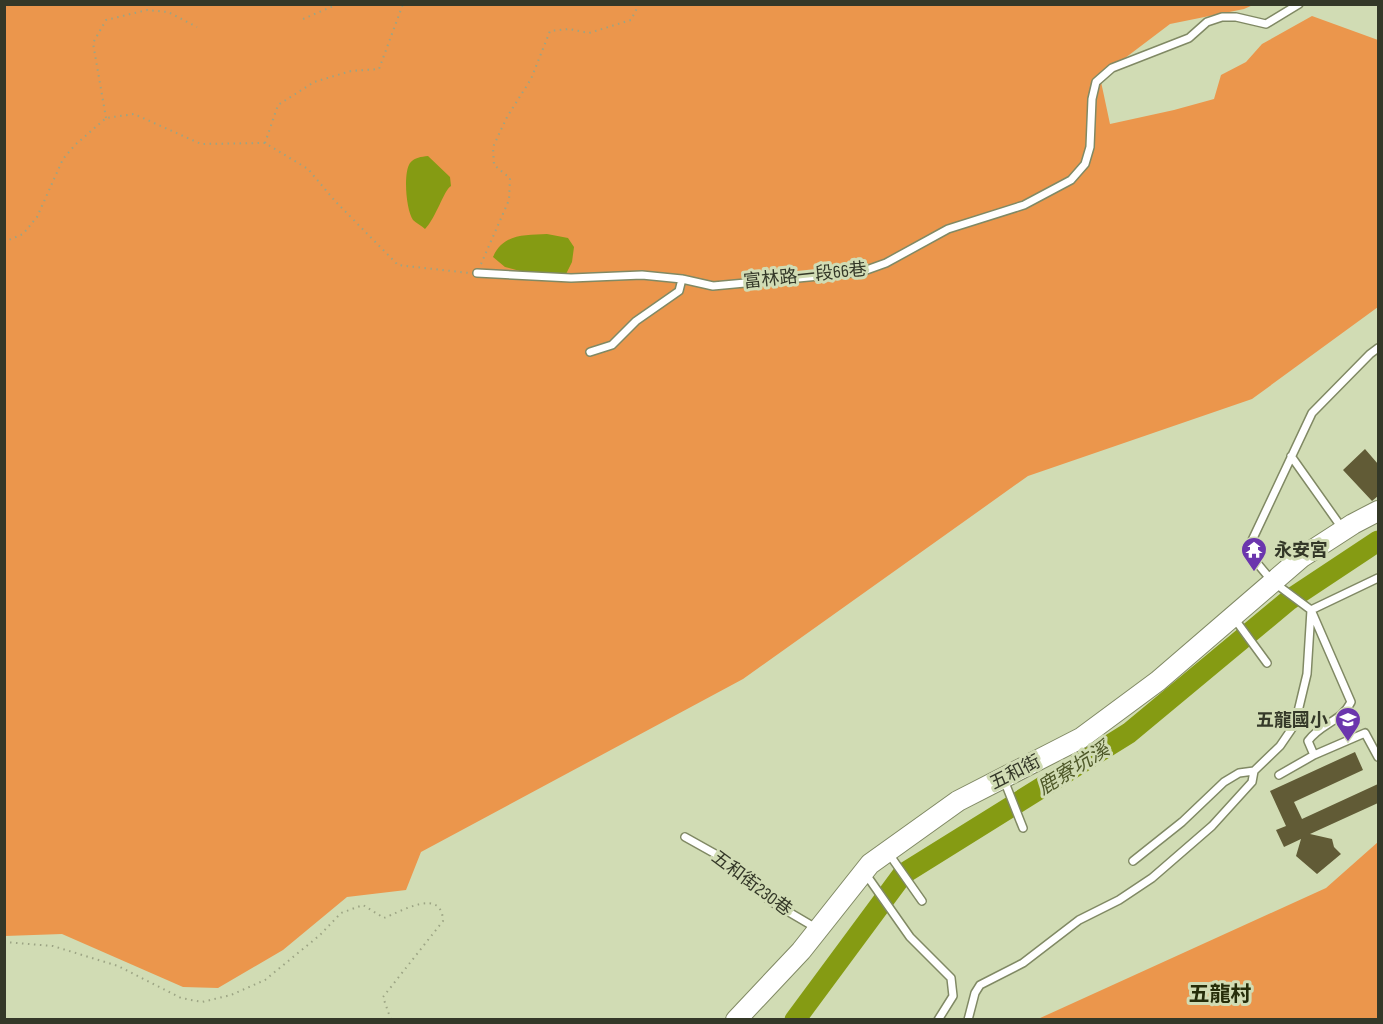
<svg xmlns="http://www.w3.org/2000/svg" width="1383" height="1024" font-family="'Sofia Sans Condensed','Noto Sans TC',sans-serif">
	<rect width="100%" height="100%" fill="#d1dcb4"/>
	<path fill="#eb964c" d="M4,5h1249l-9,4 -74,15 -70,53 10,47 64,-14 40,-11 7,-24 25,-13 16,-18 50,-28 66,24v267l-126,92 -224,77 -285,203 -322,173 -15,38 -59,7 -64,53 -65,38 -35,-1 -121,-53 -57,2z
		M1378,842v177h-340l288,-131z"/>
	<path fill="#859b13" d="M428,156l22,21 1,9c-7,4 -15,32 -26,43 -3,-3 -9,-6 -12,-9 -7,-10 -10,-47 -3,-57 5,-6 11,-6 18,-7z
		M547,234l21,4 6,9 -2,15 -6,12 -12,5 -34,-8 -15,-4 -12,-10c10,-23 31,-22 54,-23z"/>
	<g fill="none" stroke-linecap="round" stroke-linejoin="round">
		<path stroke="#859b13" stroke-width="21" d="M795,1020l108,-146 226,-141 160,-133 89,-59"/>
	</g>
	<path fill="#615b36" d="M1365,449l13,15v32l-6,5 -29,-31z
		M1355,752l8,18 -69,32 8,17 76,-35v19l-68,31 22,5 2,8 7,7 -24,20 -21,-18 5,-17 -17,8 -8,-17 10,-4 -16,-35z"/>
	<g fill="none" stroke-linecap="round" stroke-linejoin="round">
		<defs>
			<path id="lane" d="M477,273l94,5 71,-3 40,4 31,7 148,-14 25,-9 62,-34 76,-24 47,-25 14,-16 5,-17 2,-48 4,-17 16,-14 77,-30 18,-16 15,-5h14l30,7 33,-20
				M1378,348l-8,6 -58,59 -65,138 25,30 39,29 40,92c-10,20 -30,21 -43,39l6,14 51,-22 13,24
				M590,352l22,-7 24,-24 43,-30 3,-12
				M1291,456l51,72
				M1234,618l33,45
				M1279,775l35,-20
				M1004,780l19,48
				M685,837l34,19 51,45 46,27
				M889,854l33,47
				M1133,861l49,-39 42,-40 15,-9 15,-2 26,-25 15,-22 12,-50 4,-64 67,-32
				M865,873l45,64 41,41 2,18 -15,24
				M968,1020l7,-27 5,-8 43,-22 56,-43 40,-20 33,-22 60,-52 40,-44 2,-11"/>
			<path id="secondary" d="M736,1020l65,-69 69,-87 88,-63 123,-63 77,-57 144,-124 51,-33 25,-13"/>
		</defs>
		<use href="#lane" stroke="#808964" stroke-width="10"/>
		<use href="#secondary" stroke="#808964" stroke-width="22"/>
		<path stroke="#9ca484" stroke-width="2" stroke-dasharray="1.5 4.5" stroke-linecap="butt" d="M303,19l35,-15
			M106,118l-13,-75 13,-23 41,-10 21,2 29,15
			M265,143l13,-38 36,-23 37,-11 28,-2 24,-65
			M4,242l19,-8 14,-17 26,-58 12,-14 31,-27 28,-4 67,30 64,-1 43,26 27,32 63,64 71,8
			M481,264l28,-64 1,-22 -16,-13 -1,-18 14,-30 24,-38 19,-48 19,-2 20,4 42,-13 8,-16
			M1355,711l6,14
			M4,942l49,4 65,20 63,32 21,4 29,-7 34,-15 55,-45 21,-22 22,-8 21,13c18,-7 58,-31 59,3l-60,76 8,23"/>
		<use href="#lane" stroke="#fff" stroke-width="7"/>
		<use href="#secondary" stroke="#fff" stroke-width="20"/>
	</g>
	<defs>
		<symbol id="temple-pin" viewBox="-11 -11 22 30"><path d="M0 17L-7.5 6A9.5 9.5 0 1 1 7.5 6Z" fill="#6b36ad" stroke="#d1dcb4"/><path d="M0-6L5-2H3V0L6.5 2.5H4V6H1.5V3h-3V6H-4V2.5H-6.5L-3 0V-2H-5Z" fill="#fff"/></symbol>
		<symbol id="school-pin" viewBox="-11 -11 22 30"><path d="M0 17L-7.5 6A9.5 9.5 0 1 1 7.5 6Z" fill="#6b36ad" stroke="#d1dcb4"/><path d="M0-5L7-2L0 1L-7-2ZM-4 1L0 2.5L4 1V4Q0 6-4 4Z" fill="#fff"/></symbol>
	</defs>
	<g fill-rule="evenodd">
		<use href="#temple-pin" x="1239" y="535" width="30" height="40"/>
		<use href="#school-pin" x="1333" y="705" width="30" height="40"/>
	</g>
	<g text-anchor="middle" stroke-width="6" stroke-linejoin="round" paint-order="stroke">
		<g font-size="18" fill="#343828" stroke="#d1dcb4">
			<text transform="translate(805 275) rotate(-6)" y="6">富林路一段66巷</text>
			<text transform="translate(1015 772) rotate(-27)" y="6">五和街</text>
			<text transform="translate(752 883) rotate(37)" y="6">五和街230巷</text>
		</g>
		<g font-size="18" font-weight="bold" fill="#343828" stroke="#d1dcb4" text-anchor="start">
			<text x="1274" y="556">永安宮</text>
			<text x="1328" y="726" text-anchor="end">五龍國小</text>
		</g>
		<g font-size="20" font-style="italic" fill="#4e5828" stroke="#d1dcb4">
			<text transform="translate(1073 768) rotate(-32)" y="7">鹿寮坑溪</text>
		</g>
		<g font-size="21" font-weight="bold" fill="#262d0a" stroke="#d1dcb4">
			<text x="1220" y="1001">五龍村</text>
		</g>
	</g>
	<rect width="1383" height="1024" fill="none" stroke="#343828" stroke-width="12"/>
</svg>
